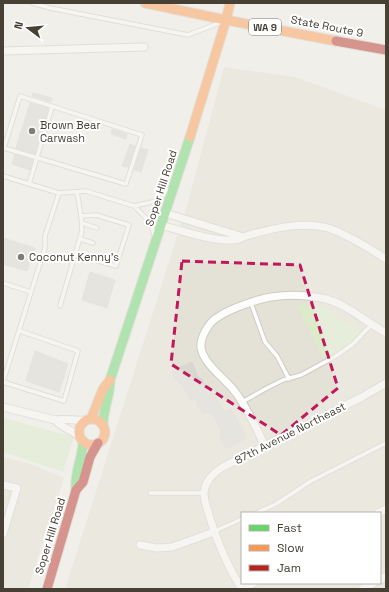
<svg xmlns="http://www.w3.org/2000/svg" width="389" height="592" font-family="'Space Grotesk',sans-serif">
	<rect width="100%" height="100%" fill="#f0efe9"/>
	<path fill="#e4e1d6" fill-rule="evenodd" d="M224,67l71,10 91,33v479h-321l123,-387zM242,513h138v70h-138z
		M3,457l28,7 33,14 -36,111h-25z"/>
	<path fill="#dcebc9" d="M307,305l14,3 3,-1 5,2c4,8 16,15 25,14l7,5c-8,17 -22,22 -37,31l-27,-53z
		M3,418l71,19 -11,35 -60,-20z"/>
	<path fill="#dad7d1" stroke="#d8d6cf" d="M33,93l19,5 -1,4 -19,-6z
		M30,103l18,5 -13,46 -19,-6z
		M112,129l15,5 -1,5 -15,-5z
		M130,144l5,2 -7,21 -6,-1z
		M141,148l7,2 -7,22 -7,-2z
		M15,154l18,6 -3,10 -18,-6z
		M3,238l32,10 -8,23 -24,-7z
		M90,272l25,8 -8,28 -25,-8z
		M35,351l33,13 -9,28 -33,-11z
		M192,362l7,17 2,-1 8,17 4,-2 12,19 6,-3 15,29 -19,11 -6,-9 -1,-6 2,-1 -10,-21 -9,2 -5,-7 -2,-8 -5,2 -10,-18 -1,1 -2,-4 -2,1 -4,-10z"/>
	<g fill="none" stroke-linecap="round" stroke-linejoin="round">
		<defs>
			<path id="lane" d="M32,3l18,5 138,27 31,-12
				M20,96l122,39 -16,49 -122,-36z
				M3,176l56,17 27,-2 48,15 18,-4 8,-3 9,-10
				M29,184l23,-77
				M134,206l17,17 3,12
				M82,223l15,5
				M80,239l13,4
				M75,254l41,12 13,-41 -33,-10 -15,1
				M3,283l28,9 14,-44v-12l14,-43
				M251,303l14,39 12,14 12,23
				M60,306l22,-75 -1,-15 -4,-24
				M20,331l58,20 -14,50 -61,-19 28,-90
				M242,402l25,-14 16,-8 18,-5 35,-19 17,-12 18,-19
				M150,493h54
				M256,513l20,-9 35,-23 75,-38
				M215,531l27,-12"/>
			<path id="street" d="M3,51l141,-4
				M165,213l78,24
				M161,225c18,5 67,22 82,12 26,-8 61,-17 88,-8 19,7 38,19 55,30
				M3,407l52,13
				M55,420c10,-2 19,1 30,0
				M55,420c7,8 16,10 24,16
				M265,446c-9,-18 -17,-37 -29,-53 -10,-14 -32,-28 -35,-45 -1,-11 8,-26 17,-31 11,-8 40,-18 53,-20 18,-3 37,-2 55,2 22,6 40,23 60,34
				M3,485l14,3 -14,46
				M378,513l8,-4
				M140,545l17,3 15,-1 42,-15
				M380,580l6,-4
				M242,589c-15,-23 -25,-48 -33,-74 -2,-7 -5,-14 -5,-22 1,-12 9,-20 19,-26l139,-70 24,-14
				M242,589l12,-6
				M362,589l12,-6"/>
			<path id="fast" d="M103,425c0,-16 7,-28 7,-45l80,-243
				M76,490c-2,-18 7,-31 7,-49"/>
			<path id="slow" d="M145,3l81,17 110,21
				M190,137l36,-117 4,-17
				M79 432a13 13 0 1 1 26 0a13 13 0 1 1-26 0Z
				M91,419l12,-30 7,-9"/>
			<path id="jam" d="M336,41l50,9
				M47,589l29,-99 7,-8 7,-25 8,-14"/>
		</defs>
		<use href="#lane" stroke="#ceccc6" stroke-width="5.5"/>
		<use href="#street" stroke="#ceccc6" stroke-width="9"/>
		<use href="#fast" stroke="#d0ccc0" stroke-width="11"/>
		<use href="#slow" stroke="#d0ccc0" stroke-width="11"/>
		<use href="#jam" stroke="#d0ccc0" stroke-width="11"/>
		<use href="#lane" stroke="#fdfdfc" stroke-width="3.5"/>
		<use href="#street" stroke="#fdfdfc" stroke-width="7"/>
		<use href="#fast" stroke="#63d668" stroke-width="9"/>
		<use href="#slow" stroke="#ff974d" stroke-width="9"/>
		<use href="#jam" stroke="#b3261e" stroke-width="9"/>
	</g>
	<path d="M0 0H389V592H0ZM182,261l118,4 38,123 -57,47 -110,-71z" fill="#f0efe9" fill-opacity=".55" fill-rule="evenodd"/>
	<path fill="none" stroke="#c2185b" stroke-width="3" stroke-dasharray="8 5" stroke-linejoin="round" d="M182,261l118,4 38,123 -57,47 -110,-71z"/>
	<g fill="#827d74" stroke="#fff" stroke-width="1.5">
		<circle cx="32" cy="131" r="4"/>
		<circle cx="21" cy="257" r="4"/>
	</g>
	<g text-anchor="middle" stroke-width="4" stroke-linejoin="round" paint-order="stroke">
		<rect fill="#fff" stroke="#7e7972" stroke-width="1" x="249" y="19" width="32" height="16" rx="3"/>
		<g font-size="10" font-weight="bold" fill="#464035">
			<text x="265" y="31">WA 9</text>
		</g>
		<g font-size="11" fill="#464035" stroke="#fff">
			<text transform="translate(327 26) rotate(11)" y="4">State Route 9</text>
			<text transform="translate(161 188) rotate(-72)" y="4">Soper Hill Road</text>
			<text transform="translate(290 433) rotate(-27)" y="4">87th Avenue Northeast</text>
			<text transform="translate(50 536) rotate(-73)" y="4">Soper Hill Road</text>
		</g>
		<g font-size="11" fill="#464035" stroke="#fff" text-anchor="start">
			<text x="40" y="129">Brown Bear<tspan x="40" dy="13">Carwash</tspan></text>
			<text x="29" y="261">Coconut Kenny's</text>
		</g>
	</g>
	<rect width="389" height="592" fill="none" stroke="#464035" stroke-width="8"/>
	<rect x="241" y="512" width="140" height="72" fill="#ffffff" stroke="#b5b3ae"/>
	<rect x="249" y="525" width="20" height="6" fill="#63d668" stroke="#b5b3ae"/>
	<text x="277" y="532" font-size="12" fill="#464035">Fast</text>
	<rect x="249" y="545" width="20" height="6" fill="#ff974d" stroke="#b5b3ae"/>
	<text x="277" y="552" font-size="12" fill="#464035">Slow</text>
	<rect x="249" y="565" width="20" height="6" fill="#b3261e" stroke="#b5b3ae"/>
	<text x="277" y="572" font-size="12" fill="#464035">Jam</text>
	<g transform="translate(28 28) rotate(286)" stroke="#ffffff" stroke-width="3" paint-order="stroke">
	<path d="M0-3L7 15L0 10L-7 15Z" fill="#464035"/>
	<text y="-6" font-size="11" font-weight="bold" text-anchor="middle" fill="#464035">N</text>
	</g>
</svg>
